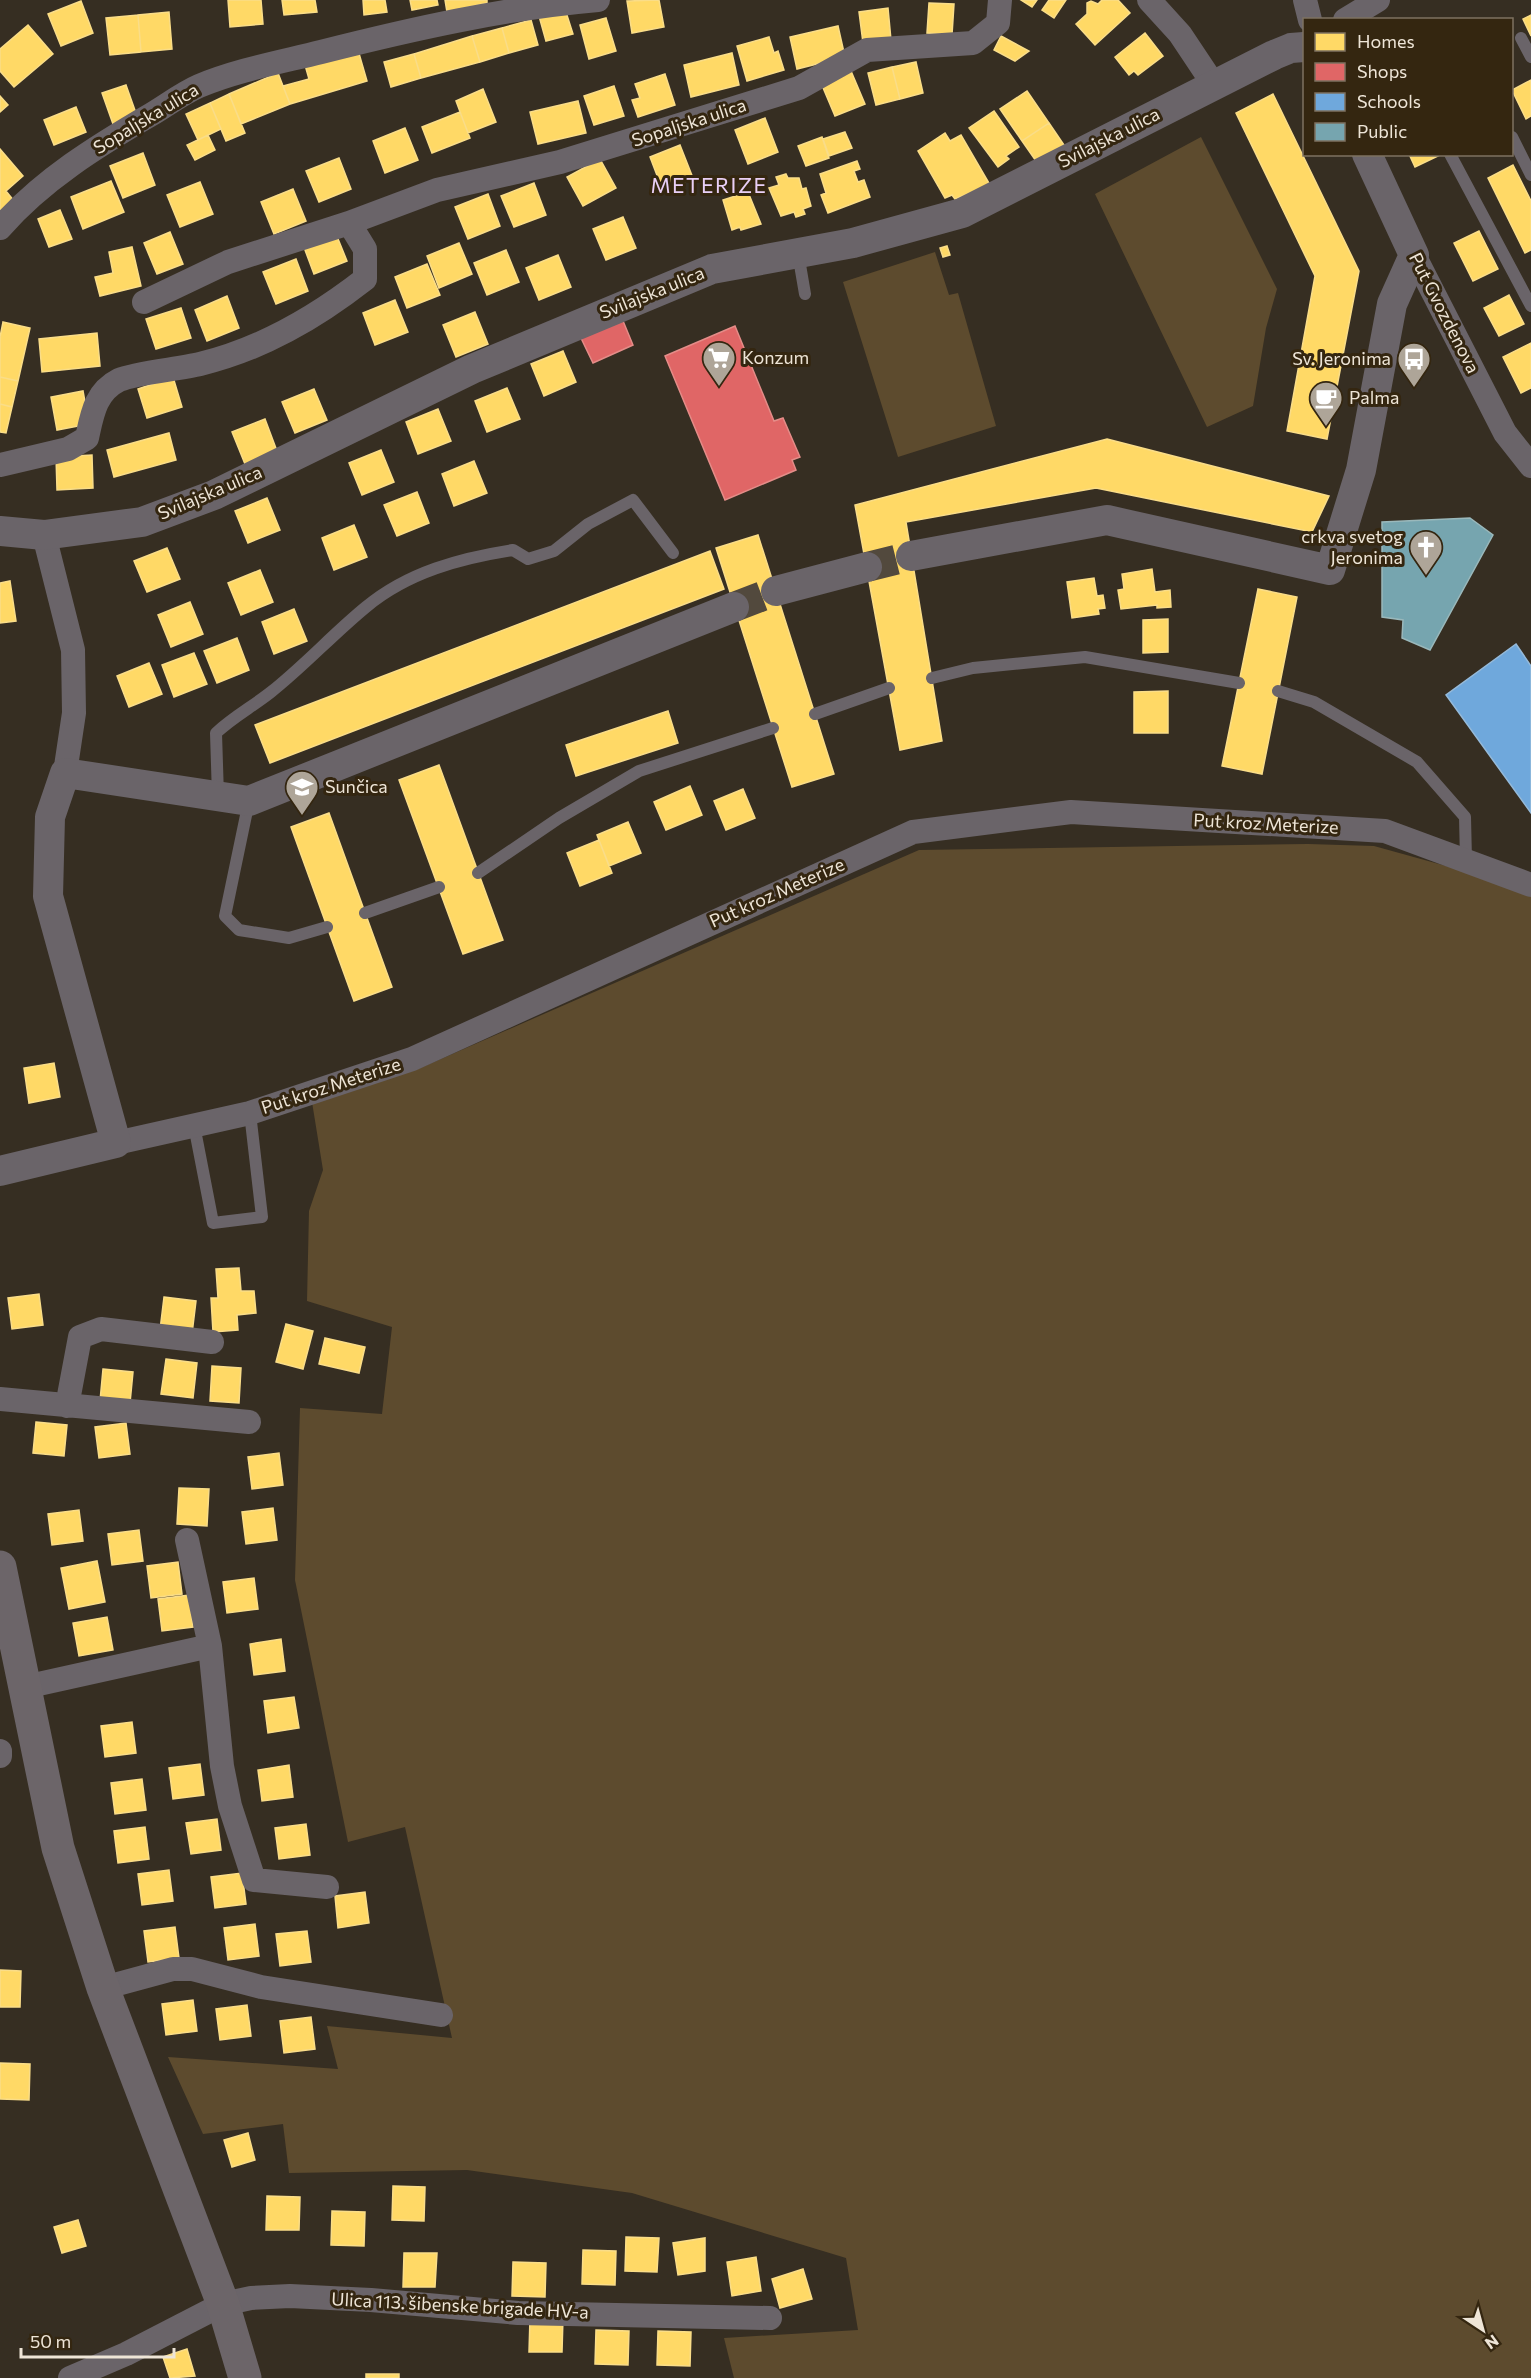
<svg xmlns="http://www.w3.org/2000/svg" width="1531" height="2378" font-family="Commissioner,sans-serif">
	<rect width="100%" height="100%" fill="#362e22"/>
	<path fill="#5d4b2e" d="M1201,137l76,152 -11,39 -13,78 -46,21 -112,-233z
		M935,252l14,43 9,-2 38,133 -98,31 -55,-175z
		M1308,844l66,2 83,23 74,28v1481h-797l-10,-40 134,-8 -12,-72 -214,-65 -165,-23 -178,3 -6,-49 -80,10 -35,-77 170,12 -11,-43 125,12 -47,-211 -57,15 -53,-262 5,-172 82,6 10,-87 -85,-26 2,-90 14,-41 -11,-68 106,-33 501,-219z"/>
	<path fill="#ffd966" stroke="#fadd88" stroke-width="1.5" d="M228,0h33l2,24 -33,3z
		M282,0h33l2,12 -33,3z
		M363,0h22l2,12 -23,3z
		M410,0h27l1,5 -26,5z
		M445,0h42v3l-40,9z
		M659,0l5,27 -32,6 -5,-32z
		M1021,0h16l-5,7z
		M1049,0h17l-12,18 -12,-8z
		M1102,0h16l12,13 -35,32 -19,-21 11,-10v-11l4,-2 7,3z
		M81,1l12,32 -32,13 -13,-32z
		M929,3l25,1 -2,31 -25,-2z
		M888,8l3,32 -28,3 -4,-31z
		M565,9l8,25 -27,7 -7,-25z
		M169,12l3,37 -31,3 -3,-37z
		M138,15l3,37 -31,3 -4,-37z
		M1531,15v21l-8,-17z
		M606,18l10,33 -27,8 -9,-34z
		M531,20l7,25 -29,8 -7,-25z
		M28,25l25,29 -39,33 -14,-16v-22z
		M838,26l7,31 -48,12 -7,-32z
		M502,28l7,25 -29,9 -8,-26z
		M1145,33l18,23 -25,19 -4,-4 -5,4 -14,-18z
		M472,36l8,26 -59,16 -7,-24z
		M1001,36l28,15 -14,10 -21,-11z
		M769,37l5,16 4,-2 6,19 -37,11 -10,-35z
		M358,50l9,31 -77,23 -7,-18 26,-7 -4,-14z
		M732,53l7,32 -48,12 -7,-32z
		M414,54l7,24 -30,9 -7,-25z
		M916,62l7,31 -23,6 -8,-32z
		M892,67l8,32 -24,6 -8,-32z
		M851,71l14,33 -30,12 -14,-33z
		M278,73l12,31 -49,20 -12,-30z
		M665,74l10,31 -37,12 -6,-17 8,-2 -5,-14z
		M1531,80v36l-5,3 -14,-29z
		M126,85l11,31 -24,8 -11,-31z
		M614,86l10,30 -30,9 -10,-29z
		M483,89l13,33 -28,11 -12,-32z
		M1027,91l22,32 -27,18 -22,-32z
		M229,94l16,39 -19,8 -16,-38z
		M1273,94l86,177 -32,168 -40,-8 28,-155 -79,-163z
		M0,96l8,9 -8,7z
		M578,101l8,32 -48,11 -8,-32z
		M210,103l11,26 -23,11 -12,-26z
		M76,107l10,25 -32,13 -10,-25z
		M994,111l25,36 -13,9 3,3 -11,8 -29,-39z
		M460,112l10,26 -38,15 -10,-26z
		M765,118l13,34 -30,12 -13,-34z
		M1049,123l15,22 -28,16 -14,-20z
		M405,128l13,32 -33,13 -12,-32z
		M845,132l7,16 -23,8 -6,-17z
		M945,133l5,8 11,-6 29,50 -35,14 -3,-4 -7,3 -27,-47z
		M208,135l7,15 -20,10 -8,-15z
		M822,137l7,21 -23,8 -8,-20z
		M680,145l13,33 -30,13 -13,-34z
		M0,149l23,27 -17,15 8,10 -14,11z
		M143,153l12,32 -32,13 -13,-32z
		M1409,154h31v1l-25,12z
		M339,158l12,31 -32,13 -13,-31z
		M600,159l16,29 -33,18 -16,-29z
		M857,161l3,8 -6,2 4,11 6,-2 6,17 -42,16 -7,-18 5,-2 -6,-19z
		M1513,165l18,36v49l-6,3 -37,-75z
		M786,174l2,4h11l3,11 4,-1 5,18 -8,3 2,5 -9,3 -2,-5 -13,4 -12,-28 10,-3 -3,-8z
		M111,181l13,31 -41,17 -12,-32z
		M200,182l13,32 -33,13 -13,-32z
		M534,183l12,32 -32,12 -13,-31z
		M293,189l13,32 -32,13 -13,-32z
		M748,192l13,32 -20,6 -1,-3 -8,3 -9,-30z
		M488,194l12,32 -32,13 -13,-32z
		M60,210l12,29 -23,8 -11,-28z
		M623,217l13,31 -30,12 -13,-31z
		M334,229l13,32 -33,13 -12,-32z
		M1479,231l19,38 -25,12 -19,-38z
		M170,232l13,32 -26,10 -13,-31z
		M459,243l13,31 -33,14 -12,-32z
		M947,246l3,9 -7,2 -3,-9z
		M132,247l9,39 -41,10 -5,-19 18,-4 -4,-21z
		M506,250l13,32 -32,13 -13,-32z
		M558,255l13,32 -32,13 -13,-32z
		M296,259l12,32 -32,13 -13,-32z
		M427,264l13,31 -33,13 -12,-31z
		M1509,295l15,29 -25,12 -15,-28z
		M227,296l12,32 -32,13 -12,-31z
		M395,300l13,32 -33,13 -12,-32z
		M181,308l10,30 -35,11 -10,-30z
		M475,312l13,32 -32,13 -13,-32z
		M3,322l27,6 -12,53 -18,-4v-40z
		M97,333l3,33 -58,6 -3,-33z
		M1531,343v45l-10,5 -18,-36z
		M563,351l13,31 -32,14 -13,-32z
		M0,377l18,4 -6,26 -12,-3z
		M173,377l9,30 -35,11 -9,-29z
		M507,388l13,31 -33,13 -12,-31z
		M314,389l13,31 -32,13 -13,-31z
		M83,391l6,33 -32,6 -6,-33z
		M0,404l12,3 -6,26 -6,-1z
		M438,409l13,32 -33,13 -12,-32z
		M265,419l12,32 -32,13 -13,-32z
		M169,433l7,27 -62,17 -7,-27z
		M1107,439l222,57 -17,36 -216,-44 -190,34 36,219 -42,9 -45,-245z
		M381,450l13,32 -32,13 -13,-32z
		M92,455l1,33 -36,2 -1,-33z
		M474,461l13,32 -33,13 -12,-32z
		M417,492l12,31 -32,13 -13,-31z
		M267,498l13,32 -32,13 -13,-32z
		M354,525l13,32 -33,13 -12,-32z
		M758,535l76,239 -42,13 -76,-239z
		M167,548l13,31 -33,13 -13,-31z
		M710,551l14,38 -454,174 -15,-38z
		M1152,569l3,23 15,-2 1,17 -14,1v-3l-36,4 -3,-19 6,-1 -2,-15z
		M260,570l13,32 -32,13 -13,-32z
		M1094,578l3,18 6,-1 2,13 -7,1 1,5 -27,4 -5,-36z
		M10,581l6,40 -16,2v-40z
		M1258,589l39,8 -35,177 -40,-8z
		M190,602l13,32 -32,13 -13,-32z
		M294,609l13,32 -33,13 -12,-32z
		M1168,619v33l-25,1v-33z
		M237,638l12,32 -32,13 -13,-32z
		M194,653l13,31 -33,13 -12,-32z
		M149,663l13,31 -33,13 -12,-31z
		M1168,691v42h-34v-41z
		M668,711l10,32 -102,33 -10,-31z
		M439,765l64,175 -40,14 -64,-174z
		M690,786l12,29 -36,15 -12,-28z
		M743,789l12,29 -29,12 -12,-29z
		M329,813l63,174 -38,14 -63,-174z
		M628,822l13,31 -32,13 -12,-31z
		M599,840l13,33 -32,13 -13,-33z
		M54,1063l6,34 -31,6 -5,-35z
		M239,1268l2,23h13l2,22 -19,2 1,15 -25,2 -2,-34h7l-2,-29z
		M39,1294l4,31 -31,4 -4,-31z
		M164,1297l32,4 -4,33 -32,-4z
		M286,1324l27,7 -10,38 -27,-7z
		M325,1338l40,9 -6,26 -40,-9z
		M166,1359l31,4 -4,35 -32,-4z
		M212,1366l29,2 -2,35 -29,-2z
		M103,1369l30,3 -3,31 -30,-2z
		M36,1422l31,3 -3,31 -31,-3z
		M126,1423l4,31 -31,4 -4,-31z
		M279,1453l4,32 -31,4 -4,-32z
		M179,1488l30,1 -2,37 -30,-2z
		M273,1508l4,32 -31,4 -4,-32z
		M79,1510l4,31 -31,4 -4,-31z
		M139,1530l4,31 -31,4 -4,-31z
		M97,1561l8,41 -36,7 -8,-41z
		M178,1562l4,32 -31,4 -4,-32z
		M254,1578l4,31 -31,4 -4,-31z
		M189,1595l4,32 -31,4 -4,-32z
		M107,1617l6,33 -34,6 -6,-33z
		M281,1639l4,32 -31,4 -4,-31z
		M294,1697l5,31 -31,5 -4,-32z
		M132,1722l4,31 -31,4 -4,-31z
		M200,1764l4,31 -31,4 -4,-31z
		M289,1765l4,32 -31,4 -4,-31z
		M142,1779l4,31 -31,4 -4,-31z
		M217,1819l4,31 -30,4 -5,-31z
		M306,1824l4,31 -31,4 -4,-31z
		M145,1827l4,32 -31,4 -4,-32z
		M169,1870l4,31 -31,4 -4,-31z
		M242,1873l4,31 -31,4 -4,-31z
		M365,1892l4,31 -31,5 -3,-32z
		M255,1924l4,32 -31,4 -4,-32z
		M175,1927l4,31 -31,4 -4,-31z
		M307,1931l4,31 -31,4 -4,-32z
		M0,1970l21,1 -1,36h-20z
		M193,2000l4,31 -31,4 -4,-31z
		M247,2005l4,31 -31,4 -4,-31z
		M311,2017l4,32 -31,4 -4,-32z
		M0,2063l30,1 -1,36 -29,-1z
		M248,2133l7,27 -23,7 -8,-27z
		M393,2186l32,1 -1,34 -32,-1z
		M267,2196l33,1 -1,33h-33z
		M332,2211l33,1 -1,34 -33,-1z
		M78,2220l8,26 -24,7 -8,-26z
		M626,2237l33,1 -2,34 -32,-1z
		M705,2238v33l-27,4 -5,-32z
		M583,2250l33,1 -1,34 -33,-1z
		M404,2253h33l-2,34h-32z
		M756,2257l5,34 -29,5 -5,-34z
		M513,2262l33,1 -1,34 -33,-1z
		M803,2269l9,30 -32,9 -8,-29z
		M530,2318h33l-1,34h-33z
		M596,2330l33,1 -1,34 -33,-1z
		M658,2331l33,1 -1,34 -33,-1z
		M187,2349l8,27 -25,2 -7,-21z
		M366,2374h33v4h-33z"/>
	<path fill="#e06666" stroke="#e48c88" stroke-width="1.5" d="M621,316l12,29 -40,18 -14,-29z
		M735,326l39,95 9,-3 17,39 -8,3 4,10 -71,30 -60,-144z"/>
	<path fill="#6fa8dc" stroke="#95bada" stroke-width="1.5" d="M1516,644l15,22v147l-85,-118z"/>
	<path fill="#76a5af" stroke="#9ab8bb" stroke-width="1.5" d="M1470,518l23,17 -63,115 -28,-12 1,-18 -21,-3v-95z"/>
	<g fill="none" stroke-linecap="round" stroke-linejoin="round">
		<path stroke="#52493d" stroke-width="30" stroke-dasharray="30 15" stroke-linecap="butt" d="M867,567l44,-11
			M734,607l42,-16"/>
		<path stroke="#6a6469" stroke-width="12" d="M1521,38l10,19
			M1512,137l19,38
			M1450,154l81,152
			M798,253l7,41
			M932,678l41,-10 112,-11 154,26
			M1278,691l36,11 103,60 48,55 1,43
			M815,714l74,-26
			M218,796l-2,-63c17,-16 36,-26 55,-41 33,-26 62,-58 95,-85 42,-35 95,-49 147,-57l15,9 26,-8 34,-27 45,-24 40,53
			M249,801l-24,115 14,14 50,8 38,-11
			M478,873l81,-55 80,-47 134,-43
			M365,913l74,-26
			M194,1125l19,98 49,-6 -12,-104"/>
		<path stroke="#6a6469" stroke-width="24" d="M1149,0l31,34 34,51
			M1305,0l5,20
			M1345,20l33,-20
			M0,228c42,-48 97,-82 152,-114 15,-9 31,-21 47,-28 38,-16 82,-24 122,-34 91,-23 184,-44 277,-52
			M1414,255l91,178 26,33
			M144,302l84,-40 121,-39
			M0,465l68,-16 19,-11c5,-23 8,-46 32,-58 16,-7 60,-11 81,-16 62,-15 115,-46 165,-85v-30l-16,-26 88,-33 123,-28 239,-74 68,-38 106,-7 25,-20 2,-23
			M44,535l29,115 1,63 -9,60
			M116,1143l134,-30 162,-54 501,-227 158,-20 314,19 146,54
			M0,1399l249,23
			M67,1406l13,-69 21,-8 111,13
			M187,1540l23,106 12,120 8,40 24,74 73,7
			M25,1687l185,-41
			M0,1751v5
			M103,1988l70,-19h19l69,18 180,28
			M70,2378l56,-24 97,-50 28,-6 39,-2 81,4 147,13 252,5"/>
		<path stroke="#6a6469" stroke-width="30" d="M0,531l44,4 98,-13 72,-27 258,-126 240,-100 141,-26 109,-30 312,-158 17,-7 13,-1
			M911,556l196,-36 223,50 31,-100 31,-166 22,-49 -47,-101
			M776,591l91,-24
			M0,1171l116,-28 -68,-247 2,-79 15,-44 184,28 485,-194"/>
		<path stroke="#6c6569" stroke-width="33" d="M0,1567l58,281 45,140 120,316 22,74"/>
	</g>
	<defs>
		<symbol id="supermarket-pin" viewBox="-11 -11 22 30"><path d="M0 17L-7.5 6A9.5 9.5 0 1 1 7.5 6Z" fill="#aea598" stroke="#342610"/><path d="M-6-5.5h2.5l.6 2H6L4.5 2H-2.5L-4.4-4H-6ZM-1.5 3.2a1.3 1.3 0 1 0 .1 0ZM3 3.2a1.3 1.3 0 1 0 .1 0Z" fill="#fff"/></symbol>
		<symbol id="bus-pin" viewBox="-11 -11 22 30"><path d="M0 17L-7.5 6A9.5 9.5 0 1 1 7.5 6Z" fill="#aea598" stroke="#342610"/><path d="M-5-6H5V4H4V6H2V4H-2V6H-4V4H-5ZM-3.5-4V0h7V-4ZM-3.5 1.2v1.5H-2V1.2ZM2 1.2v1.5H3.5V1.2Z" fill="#fff"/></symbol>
		<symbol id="cafe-pin" viewBox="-11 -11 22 30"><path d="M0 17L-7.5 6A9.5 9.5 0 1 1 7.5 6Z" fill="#aea598" stroke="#342610"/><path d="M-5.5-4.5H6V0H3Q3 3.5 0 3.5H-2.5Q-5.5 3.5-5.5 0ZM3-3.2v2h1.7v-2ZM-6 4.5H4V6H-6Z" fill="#fff"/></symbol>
		<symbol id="church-pin" viewBox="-11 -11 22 30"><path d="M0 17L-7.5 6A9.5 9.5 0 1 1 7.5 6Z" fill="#aea598" stroke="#342610"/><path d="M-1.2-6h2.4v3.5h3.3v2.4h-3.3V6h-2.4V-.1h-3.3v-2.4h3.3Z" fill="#fff"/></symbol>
		<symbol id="school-pin" viewBox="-11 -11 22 30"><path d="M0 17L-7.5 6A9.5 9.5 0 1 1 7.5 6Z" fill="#aea598" stroke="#342610"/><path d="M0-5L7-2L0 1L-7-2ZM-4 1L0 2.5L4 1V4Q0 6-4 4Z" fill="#fff"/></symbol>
	</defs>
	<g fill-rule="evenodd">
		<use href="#supermarket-pin" x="700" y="339" width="38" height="52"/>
		<use href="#bus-pin" x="1395" y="340" width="38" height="52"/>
		<use href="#cafe-pin" x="1307" y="379" width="38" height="52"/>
		<use href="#church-pin" x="1407" y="528" width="38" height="52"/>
		<use href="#school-pin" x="283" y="768" width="38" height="52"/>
	</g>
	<g text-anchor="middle" stroke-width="6" stroke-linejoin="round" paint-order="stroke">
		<g font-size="18" fill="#eee5d7" stroke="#342610">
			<text transform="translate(146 119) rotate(-31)" y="6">Sopaljska ulica</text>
			<text transform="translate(689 123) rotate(-18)" y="6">Sopaljska ulica</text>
			<text transform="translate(1109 138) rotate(-27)" y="6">Svilajska ulica</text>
			<text transform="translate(652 293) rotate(-22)" y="6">Svilajska ulica</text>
			<text transform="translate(1444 313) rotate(63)" y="6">Put Gvozdenova</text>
			<text transform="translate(210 493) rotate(-23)" y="6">Svilajska ulica</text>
			<text transform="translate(1266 824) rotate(3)" y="6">Put kroz Meterize</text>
			<text transform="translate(777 893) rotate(-24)" y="6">Put kroz Meterize</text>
			<text transform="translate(331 1086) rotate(-18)" y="6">Put kroz Meterize</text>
			<text transform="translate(460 2306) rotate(3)" y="6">Ulica 113. šibenske brigade HV-a</text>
		</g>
		<g font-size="18" fill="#eee5d7" stroke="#342610" text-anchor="start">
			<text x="742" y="364">Konzum</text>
			<text x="1391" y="365" text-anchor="end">Sv. Jeronima</text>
			<text x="1349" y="404">Palma</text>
			<text x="1403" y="543" text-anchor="end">crkva svetog<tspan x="1403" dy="21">Jeronima</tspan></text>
			<text x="325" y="793">Sunčica</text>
		</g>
		<g font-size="21" letter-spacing="1.5" fill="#e9cff6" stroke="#342610">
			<text x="709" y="193">METERIZE</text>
		</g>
	</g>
	<rect x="1303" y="18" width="210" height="138" fill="#342610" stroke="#7e7260" stroke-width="1.5"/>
	<rect x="1315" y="33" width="30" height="18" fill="#ffd966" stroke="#7e7260" stroke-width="1.5"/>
	<text x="1357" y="48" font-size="18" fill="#eee5d7">Homes</text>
	<rect x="1315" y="63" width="30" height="18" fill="#e06666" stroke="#7e7260" stroke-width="1.5"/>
	<text x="1357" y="78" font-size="18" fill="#eee5d7">Shops</text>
	<rect x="1315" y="93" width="30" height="18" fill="#6fa8dc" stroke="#7e7260" stroke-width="1.5"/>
	<text x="1357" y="108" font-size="18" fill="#eee5d7">Schools</text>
	<rect x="1315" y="123" width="30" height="18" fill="#76a5af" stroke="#7e7260" stroke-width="1.5"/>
	<text x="1357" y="138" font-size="18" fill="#eee5d7">Public</text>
	<g transform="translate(1483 2330) rotate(144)" stroke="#342610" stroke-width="4.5" paint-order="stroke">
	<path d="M0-4.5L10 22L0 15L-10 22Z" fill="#eee5d7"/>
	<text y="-9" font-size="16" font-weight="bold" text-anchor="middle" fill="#eee5d7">N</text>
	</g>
	<path d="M21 2348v9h153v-9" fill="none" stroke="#eee5d7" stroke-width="3"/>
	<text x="30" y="2348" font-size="18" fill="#eee5d7" stroke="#342610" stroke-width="4.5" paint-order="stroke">50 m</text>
</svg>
